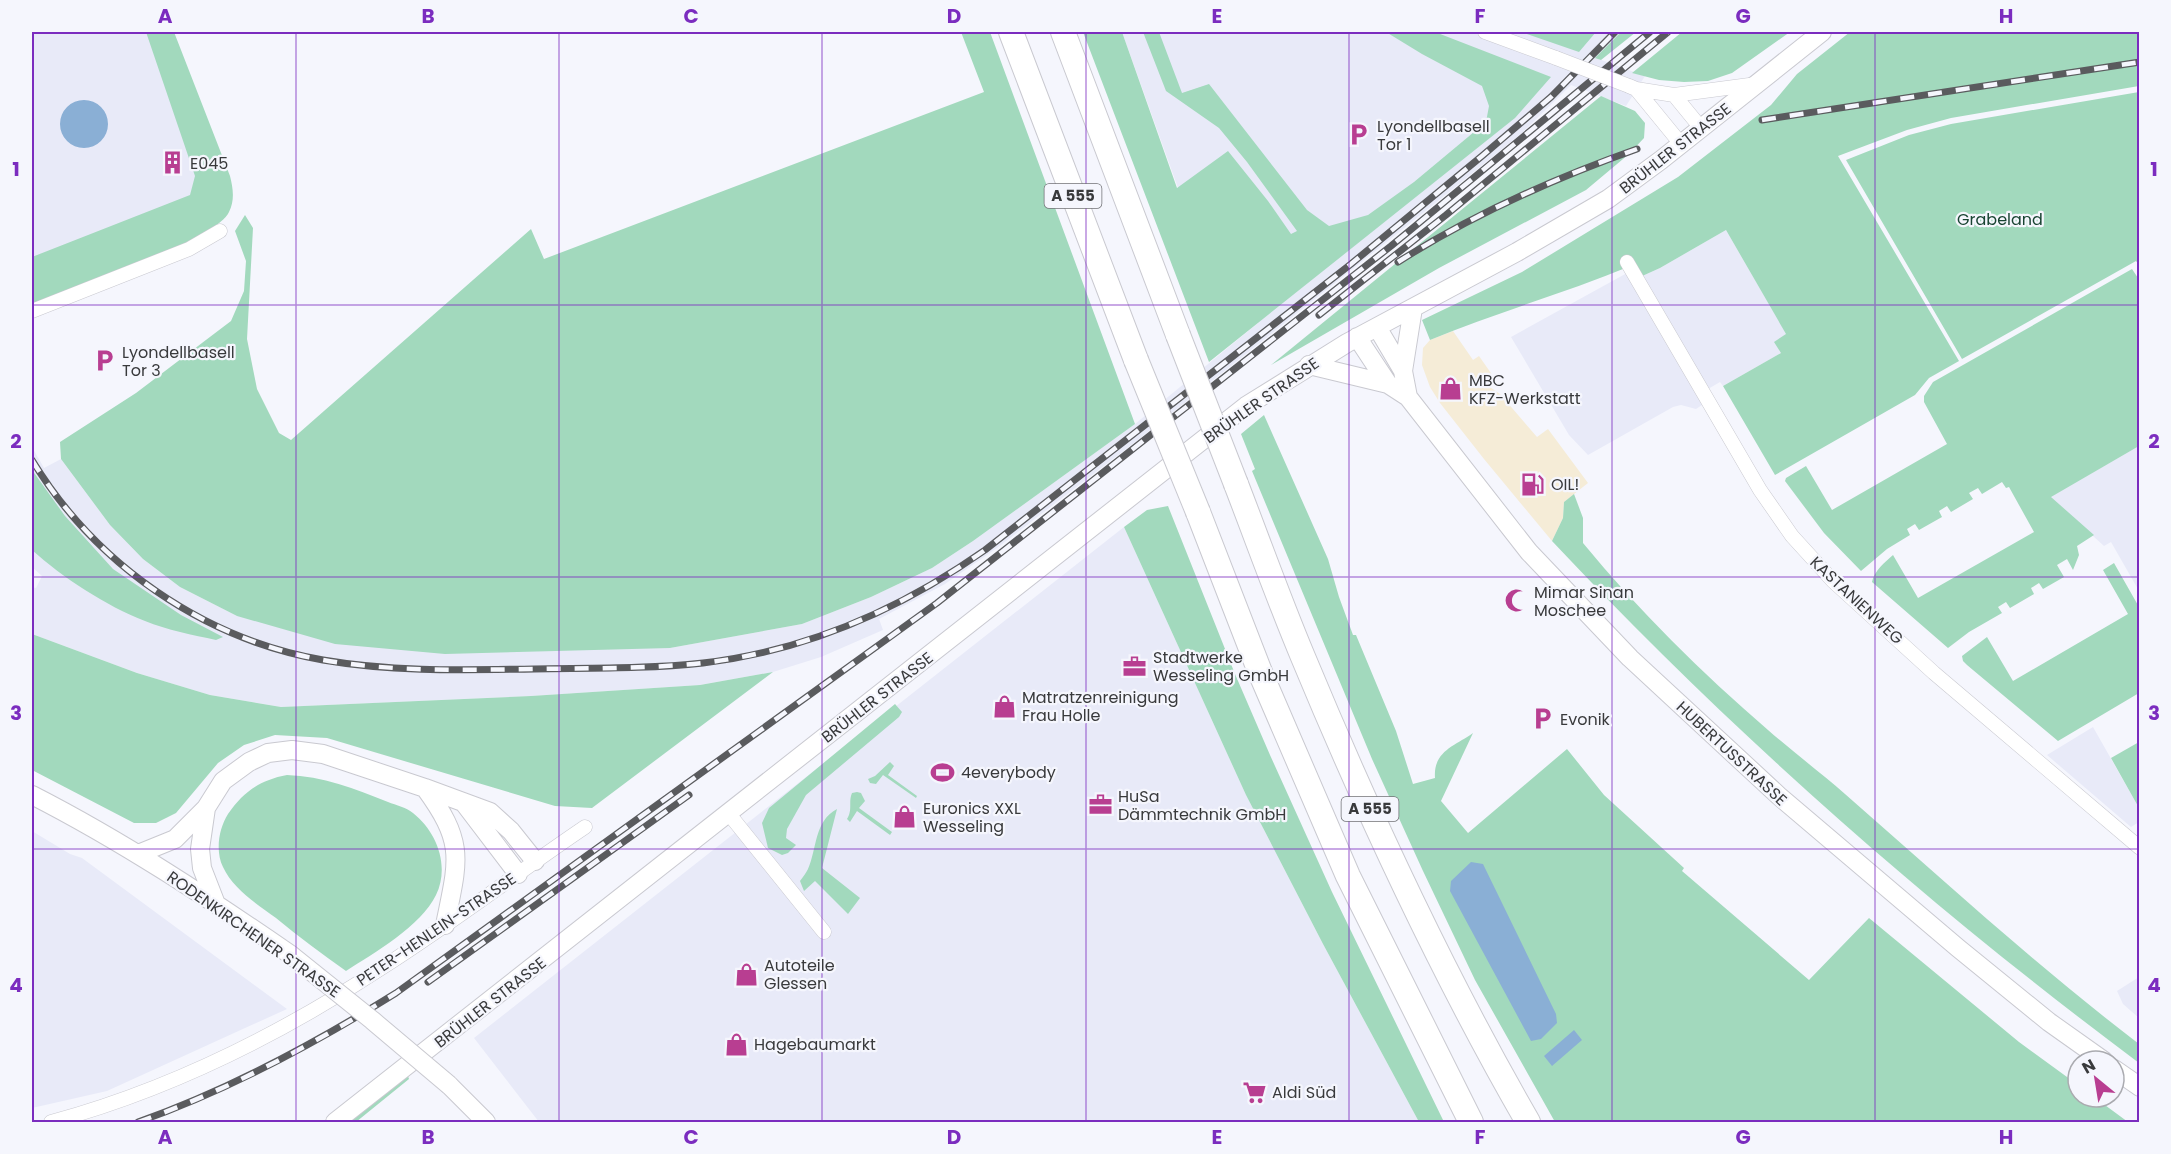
<svg xmlns="http://www.w3.org/2000/svg" width="2171" height="1154" font-family="Poppins,sans-serif">
	<rect width="100%" height="100%" fill="#f5f6fd"/>
	<path fill="#f5ecd7" d="M1453,331l20,29 6,-4 14,20 -9,7 16,11 37,43 11,-8 40,54 -24,19 -1,16 -11,23 -68,-82 -44,-56 -10,-16 -8,-22 1,-17 7,-8z"/>
	<path fill="#e8eaf8" d="M32,32h138l54,146 -192,123z
		M1122,32h499l-25,26 49,18 -19,30 -55,-21 -49,48 -94,76 -289,230 -142,109 -52,36 -66,35 4,11 -62,27 -48,15 -73,13 -169,11 -250,11 -71,-12 -73,-22 -105,-39v-47l4,1 6,-12 -10,-9v-120l12,21 17,-9 49,66 33,34 37,28 57,29 433,32 132,-24 69,-27 61,-29 41,-27 162,-117 123,-101 -80,-135z
		M1726,230l61,105 -6,18 -58,33 -3,-4 -12,7 -68,-112 20,-9z
		M1627,273l74,126 1,6 -6,4 -15,-4 -8,2 -85,48 -19,-20 -58,-98z
		M2139,446v145l-28,-49 -7,4 -54,-49z
		M1124,527l122,268 77,149 96,178h-880l-65,-84z
		M2093,727l46,81v14l-8,5 -84,-72z
		M32,831l38,23 12,4 205,151 -180,82 -75,17z
		M2139,977v41l-16,-14 -6,-13z"/>
	<path fill="#a2d9bd" d="M146,32h28l56,144c3,12 5,24 -1,36 -14,30 -161,78 -197,92v-47l158,-62 5,-19z
		M961,32h29l145,392 -162,117 -41,27 -61,29 -69,27 -132,24 -225,6 -110,-10 -98,-28 -57,-29 -37,-28 -33,-34 -49,-66 -1,-17 76,-49 95,-72 13,-30 2,-30 -11,-30 10,-16 8,13 -6,111 10,50 22,44 12,7 240,-211 13,30 440,-167z
		M1083,32h39l55,156 51,-37 40,50 23,33 6,-3 -50,-69 -28,-34 -53,-37 -23,-59h16l23,61 27,-9 98,126 22,16 39,-11 46,-33 72,-60 3,-16 -7,-20 -60,-32 -36,-22h49l116,45 -36,41 -306,244z
		M1521,32h75l-17,20z
		M1621,32h15l-35,28 -6,-2z
		M1682,32h108l-58,41 -24,8 -24,1 -25,-2 -27,-7z
		M1850,32h289v54l-188,32 -44,12 -69,26 121,205 -30,17 -14,17 -140,80 -52,-89 58,-33 -7,-11 12,-8 -60,-104 -66,38 -20,9 -7,-12c-67,28 -136,47 -203,75l-8,-20 100,-48 156,-95 93,-72 26,-31z
		M2139,92v173l-3,-4 -174,98 -116,-199 63,-25 42,-11z
		M1601,96l34,15 10,12 -1,15 -15,16 -43,36 -147,78 -168,97z
		M2132,269l8,12 -1,165 -88,51 43,38 -17,11 2,9 -6,15 -6,-11 -10,6 7,12 -21,12 -4,-6 -8,5 3,6 -24,14 -4,-6 -8,5 4,6 -33,19 -21,16 -76,-66c2,-11 13,-20 21,-27l25,43 116,-66 -25,-45 -3,1 -4,-6 -20,12 -4,-6 -9,5 4,6 -22,13 -4,-6 -8,5 3,6 -23,13 -4,-6 -8,5 3,6 -23,14 -26,22 -37,-38 -39,-52 1,-3 20,-12 26,44 115,-66 -23,-42v-6l9,-14z
		M1264,415l64,144 11,38 14,38h3l40,96 17,53 22,-6c-2,-27 20,-32 38,-45l-32,68 27,32 99,-84 37,46 80,73 -2,3 127,109 60,-62 150,124 59,43v12h16l34,25h-573l-80,-142 -52,-109 -51,-112 -120,-288 3,-2 -14,-35z
		M32,470l33,46 48,53 68,46 42,22 -7,3c-23,-5 -49,-10 -71,-19 -39,-15 -83,-44 -113,-71z
		M1574,494l9,24v25c55,67 119,130 185,187 25,22 52,42 77,64 97,85 192,172 294,250v19c-210,-157 -407,-330 -587,-522l11,-23 1,-16z
		M1168,506l67,168 35,81 62,137 112,230h-25l-96,-178 -77,-149 -122,-268 23,-17z
		M2114,563l25,44v86l-81,48 -91,-76 -4,-4 -1,-5 25,-19 26,44 115,-67 -25,-44z
		M32,634l105,39 73,22 71,12 250,-11 169,-11 73,-13 -181,136 -37,-2 -228,-68 -52,-3 -31,10 -26,18 -42,50 -20,10h-22l-102,-53z
		M895,704l7,8 -3,5 -93,78 -19,34 -1,9 10,7 -8,8 -6,2 -14,-7 -6,-25 7,-15z
		M2139,742v66l-28,-50z
		M890,762l4,4 -6,9 29,21 -1,2 -33,-23 -7,9 -6,-1 -2,-4 7,-3z
		M287,775c35,1 69,14 101,27 8,3 19,6 25,11 24,19 37,53 23,82 -15,31 -62,58 -90,76 -24,-17 -47,-34 -70,-53 -19,-14 -43,-29 -53,-51 -8,-16 -4,-39 5,-53 15,-22 32,-34 59,-39z
		M857,792l4,1 4,8 -6,7 33,24 -2,3 -33,-24 -7,11 -3,-3c6,-10 1,-17 5,-26z
		M837,809l-15,59 38,30 -12,16 -33,-33 -11,10 -4,-10c3,-4 6,-8 8,-12 9,-20 6,-48 29,-60z
		M408,1076l1,3 -53,43h-7z"/>
	<path fill="#8aafd5" d="M60 124a24 24 0 1 1 48 0a24 24 0 1 1-48 0Z
		M1471,862l12,2 73,150 1,9 -16,16 -10,2 -81,-150 1,-10z
		M1574,1030l8,10 -30,26 -8,-10z"/>
	<g fill="none" stroke-linecap="round" stroke-linejoin="round">
		<defs>
			<path id="street" d="M1485,32l71,26
				M1629,86l7,3 38,6 27,33
				M1636,89l45,55
				M1674,95l83,-11
				M1627,262l133,228 32,46 41,45 101,92 206,175
				M32,311l157,-62 31,-18
				M729,814l95,118
				M51,1122c118,-32 230,-88 332,-155 69,-44 134,-94 202,-140"/>
			<path id="secondary" d="M1377,327l26,44 5,26
				M1357,337l31,47 20,13 121,155 101,106 149,138 179,152 91,74 55,39
				M1309,365l79,19
				M1403,371l10,-63
				M425,788c41,56 33,72 20,137
				M32,795c90,46 175,102 259,160
				M464,803l54,71
				M206,808l-6,41 2,19 14,36
				M138,854l37,-15 31,-31 17,-27 26,-19 19,-9 24,-3 31,4 102,34 65,24 21,19 24,30
				M2114,1069l26,18
				M449,1085l37,37
				M335,1122l911,-716 101,-63 170,-91 91,-53 53,-39 161,-128"/>
			<path id="highway" d="M1011,32l125,328
				M1063,32l115,303
				M1236,484c22,57 43,116 67,173 66,159 139,316 225,465
				M1198,512l62,160 88,204 123,246"/>
		</defs>
		<use href="#street" stroke="#c9c9d0" stroke-width="15"/>
		<use href="#secondary" stroke="#c9c9d0" stroke-width="20"/>
		<use href="#highway" stroke="#c9c9d0" stroke-width="26"/>
		<use href="#street" stroke="#fff" stroke-width="14"/>
		<use href="#secondary" stroke="#fff" stroke-width="18"/>
		<use href="#highway" stroke="#fff" stroke-width="24"/>
		<defs>
			<path id="rail" d="M1762,120l378,-58
				M1398,262c74,-47 157,-84 239,-113
				M1319,315l127,-100 222,-183
				M32,460c63,104 171,179 291,200 70,12 140,10 211,9 56,-1 113,0 169,-6 102,-12 198,-54 282,-113l366,-286 131,-108 69,-59 64,-65
				M428,982l261,-187
				M138,1122c91,-32 176,-78 258,-129l541,-390 454,-357 259,-214"/>
		</defs>
		<use href="#rail" stroke="#5a5b5e" stroke-width="7"/>
		<use href="#rail" stroke="#f5f6fd" stroke-width="4.5" stroke-dasharray="14" stroke-linecap="butt"/>
		<defs>
			<path id="street-bridge" d="M1556,58l73,28"/>
			<path id="secondary-bridge" d="M291,955l81,65 77,65"/>
			<path id="highway-bridge" d="M1178,335l58,149
				M1136,360l62,152"/>
		</defs>
		<use href="#street-bridge" stroke="#c9c9d0" stroke-width="15" stroke-linecap="butt"/>
		<use href="#secondary-bridge" stroke="#c9c9d0" stroke-width="20" stroke-linecap="butt"/>
		<use href="#highway-bridge" stroke="#c9c9d0" stroke-width="26" stroke-linecap="butt"/>
		<use href="#street-bridge" stroke="#fff" stroke-width="14"/>
		<use href="#secondary-bridge" stroke="#fff" stroke-width="18"/>
		<use href="#highway-bridge" stroke="#fff" stroke-width="24"/>
	</g>
	<path fill="none" stroke="#7b2cbf" stroke-width="1.5" stroke-opacity="0.55" d="M296,32v1090M559,32v1090M822,32v1090M1086,32v1090M1349,32v1090M1612,32v1090M1875,32v1090M32,305h2108M32,577h2108M32,849h2108"/>
	<defs>
		<symbol id="parking-bare" viewBox="-9 -9 18 18"><path d="M-3.5-5.5H1a3.5 3.5 0 0 1 0 7H-1V5.5H-3.5ZM-1-3.4V-.6H.8a1.4 1.4 0 0 0 0-2.8Z" fill="#b83e91" stroke="#f5f6fd" stroke-width="2.5" paint-order="stroke"/></symbol>
		<symbol id="building-bare" viewBox="-9 -9 18 18"><path d="M-4-6H4V6H1V3H-1V6H-4ZM-2.5-4.3h1.7v1.8h-1.7ZM.8-4.3h1.7v1.8H.8ZM-2.5-1h1.7V.8h-1.7ZM.8-1h1.7V.8H.8Z" fill="#b83e91" stroke="#f5f6fd" stroke-width="2.5" paint-order="stroke"/></symbol>
		<symbol id="shop-bare" viewBox="-9 -9 18 18"><path d="M-5-2.5h2.3a2.7 3.5 0 0 1 5.4 0H5L5.5 6h-11ZM-1.5-2.5h3a1.5 2.3 0 0 0-3 0Z" fill="#b83e91" stroke="#f5f6fd" stroke-width="2.5" paint-order="stroke"/></symbol>
		<symbol id="fuel-bare" viewBox="-9 -9 18 18"><path d="M-5.5-6h7V0h2V4h1.3V-2.5L3-4.5l.8-.8L6-3V5H2.5V1h-1V6h-7ZM-4.2-4.7v3.2H.2V-4.7Z" fill="#b83e91" stroke="#f5f6fd" stroke-width="2.5" paint-order="stroke"/></symbol>
		<symbol id="mosque-bare" viewBox="-9 -9 18 18"><path d="M3.5-4.9A6 6 0 1 0 3.5 4.9A5 5 0 1 1 3.5-4.9Z" fill="#b83e91" stroke="#f5f6fd" stroke-width="2.5" paint-order="stroke"/></symbol>
		<symbol id="office-bare" viewBox="-9 -9 18 18"><path d="M-6-3h4V-5.5h4V-3h4V5H-6ZM-1-4.5V-3h2v-1.5ZM-6 0V1H6V0Z" fill="#b83e91" stroke="#f5f6fd" stroke-width="2.5" paint-order="stroke"/></symbol>
		<symbol id="stadium-bare" viewBox="-9 -9 18 18"><path d="M0-5a6.5 5 0 1 0 0 10a6.5 5 0 1 0 0-10ZM-3.5-1.8h7v3.6h-7Z" fill="#b83e91" stroke="#f5f6fd" stroke-width="2.5" paint-order="stroke"/></symbol>
		<symbol id="supermarket-bare" viewBox="-9 -9 18 18"><path d="M-6-5.5h2.5l.6 2H6L4.5 2H-2.5L-4.4-4H-6ZM-1.5 3.2a1.3 1.3 0 1 0 .1 0ZM3 3.2a1.3 1.3 0 1 0 .1 0Z" fill="#b83e91" stroke="#f5f6fd" stroke-width="2.5" paint-order="stroke"/></symbol>
	</defs>
	<g fill-rule="evenodd">
		<use href="#parking-bare" x="1342" y="118" width="33" height="33"/>
		<use href="#building-bare" x="156" y="146" width="33" height="33"/>
		<use href="#parking-bare" x="88" y="344" width="33" height="33"/>
		<use href="#shop-bare" x="1434" y="372" width="33" height="33"/>
		<use href="#fuel-bare" x="1516" y="468" width="33" height="33"/>
		<use href="#mosque-bare" x="1500" y="584" width="33" height="33"/>
		<use href="#office-bare" x="1118" y="650" width="33" height="33"/>
		<use href="#shop-bare" x="988" y="690" width="33" height="33"/>
		<use href="#parking-bare" x="1526" y="702" width="33" height="33"/>
		<use href="#stadium-bare" x="926" y="756" width="33" height="33"/>
		<use href="#office-bare" x="1084" y="788" width="33" height="33"/>
		<use href="#shop-bare" x="888" y="800" width="33" height="33"/>
		<use href="#shop-bare" x="730" y="958" width="33" height="33"/>
		<use href="#shop-bare" x="720" y="1028" width="33" height="33"/>
		<use href="#supermarket-bare" x="1238" y="1076" width="33" height="33"/>
	</g>
	<g text-anchor="middle" stroke-width="4.5" stroke-linejoin="round" paint-order="stroke">
		<g fill="#f5f6fd" stroke="#717276" stroke-width="1.5">
			<rect x="1044.5" y="184" width="57" height="24" rx="4.5"/>
			<rect x="1341.5" y="797" width="57" height="24" rx="4.5"/>
		</g>
		<g font-size="15" font-weight="bold" fill="#393a3c">
			<text x="1073" y="201">A 555</text>
			<text x="1370" y="814">A 555</text>
		</g>
		<g font-size="16" fill="#393a3c" stroke="#f5f6fd" text-anchor="start">
			<text x="1377" y="132">Lyondellbasell<tspan x="1377" dy="18">Tor 1</tspan></text>
			<text x="190" y="169">E045</text>
			<text x="122" y="358">Lyondellbasell<tspan x="122" dy="18">Tor 3</tspan></text>
			<text x="1469" y="386">MBC<tspan x="1469" dy="18">KFZ-Werkstatt</tspan></text>
			<text x="1551" y="490">OIL!</text>
			<text x="1534" y="598">Mimar Sinan<tspan x="1534" dy="18">Moschee</tspan></text>
			<text x="1153" y="663">Stadtwerke<tspan x="1153" dy="18">Wesseling GmbH</tspan></text>
			<text x="1022" y="703">Matratzenreinigung<tspan x="1022" dy="18">Frau Holle</tspan></text>
			<text x="1560" y="725">Evonik</text>
			<text x="961" y="778">4everybody</text>
			<text x="1118" y="802">HuSa<tspan x="1118" dy="18">Dämmtechnik GmbH</tspan></text>
			<text x="923" y="814">Euronics XXL<tspan x="923" dy="18">Wesseling</tspan></text>
			<text x="764" y="971">Autoteile<tspan x="764" dy="18">Glessen</tspan></text>
			<text x="754" y="1050">Hagebaumarkt</text>
			<text x="1272" y="1098">Aldi Süd</text>
		</g>
		<g font-size="16" fill="#393a3c" stroke="#f5f6fd">
			<text transform="translate(1675 148) rotate(-38)" y="6">BRÜHLER STRASSE</text>
			<text transform="translate(1261 400) rotate(-35)" y="6">BRÜHLER STRASSE</text>
			<text transform="translate(1857 600) rotate(43)" y="6">KASTANIENWEG</text>
			<text transform="translate(877 697) rotate(-38)" y="6">BRÜHLER STRASSE</text>
			<text transform="translate(1732 753) rotate(43)" y="6">HUBERTUSSTRASSE</text>
			<text transform="translate(436 929) rotate(-34)" y="6">PETER-HENLEIN-STRASSE</text>
			<text transform="translate(254 934) rotate(35)" y="6">RODENKIRCHENER STRASSE</text>
			<text transform="translate(490 1002) rotate(-38)" y="6">BRÜHLER STRASSE</text>
		</g>
		<g font-size="16" fill="#184432" stroke="#f5f6fd">
			<text x="2000" y="225">Grabeland</text>
		</g>
	</g>
	<rect width="2171" height="1154" fill="none" stroke="#f5f6fd" stroke-width="66"/>
	<g transform="translate(2096 1079) rotate(330)"><circle r="28" fill="#f5f6fd" stroke="#aaabb0" stroke-width="1.5"/>
	<path d="M0-4.5L10 22L0 15L-10 22Z" fill="#b83e91"/>
	<text y="-9" font-size="16" font-weight="bold" text-anchor="middle" fill="#393a3c">N</text>
	</g>
	<rect x="33" y="33" width="2105" height="1088" fill="none" stroke="#7b2cbf" stroke-width="2"/>
	<g font-size="20" text-anchor="middle" font-weight="bold" fill="#7b2cbf">
		<text x="165" y="23">A</text>
		<text x="428" y="23">B</text>
		<text x="691" y="23">C</text>
		<text x="954" y="23">D</text>
		<text x="1217" y="23">E</text>
		<text x="1480" y="23">F</text>
		<text x="1743" y="23">G</text>
		<text x="2006" y="23">H</text>
		<text x="16" y="176">1</text>
		<text x="2154" y="176">1</text>
		<text x="16" y="448">2</text>
		<text x="2154" y="448">2</text>
		<text x="16" y="720">3</text>
		<text x="2154" y="720">3</text>
		<text x="16" y="992">4</text>
		<text x="2154" y="992">4</text>
		<text x="165" y="1144">A</text>
		<text x="428" y="1144">B</text>
		<text x="691" y="1144">C</text>
		<text x="954" y="1144">D</text>
		<text x="1217" y="1144">E</text>
		<text x="1480" y="1144">F</text>
		<text x="1743" y="1144">G</text>
		<text x="2006" y="1144">H</text>
	</g>
</svg>
